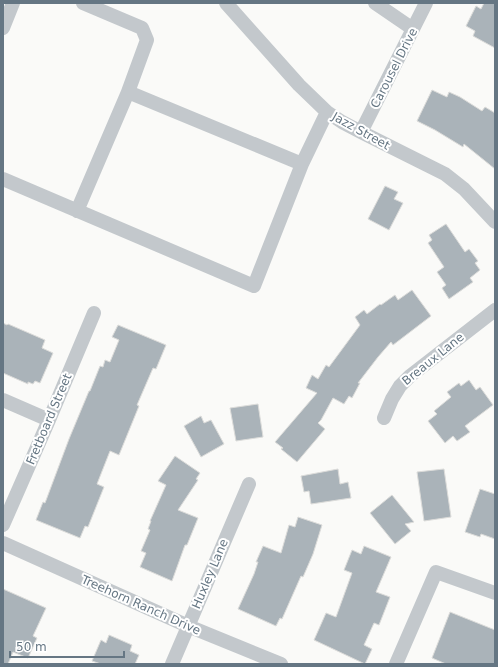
<svg xmlns="http://www.w3.org/2000/svg" width="498" height="667" font-family="'DejaVu Sans',sans-serif">
	<rect width="100%" height="100%" fill="#fafaf8"/>
	<path fill="#aab3b9" stroke="#dcdcda" d="M484,3h11v45l-22,-12 2,-5 -9,-5 10,-20 5,3z
		M432,90l15,7 2,-5 11,5 22,14 3,-4 10,6v56l-31,-25 -1,3 -28,-17 -18,-9z
		M385,186l13,6 -4,7 9,4 -14,27 -21,-11z
		M446,224l19,28 4,-3 9,12 -3,2 5,7 -10,8 3,4 -24,17 -7,-11 4,-3 -9,-13 7,-5 -16,-24 4,-3 -3,-5z
		M412,290l19,26 -38,29 -2,-3 -13,15 -20,26h2l-8,15 -3,-2 -5,8 -11,-6 -12,22 -3,3 7,6 -28,33 -16,-13 2,-1 -8,-6 42,-49 -11,-5 6,-13 6,4 8,-14 3,2 31,-42 -5,-8 9,-7 3,4 13,-10 1,1 14,-10 3,5z
		M3,323l4,2 1,-1 37,16 -3,8 11,5 -13,30 -5,-2 -2,3 -5,-2v2l-25,-11z
		M118,325l48,20 -10,24 -3,-1 -16,37 2,1 -20,49 -9,-4 -13,33 7,3 -16,40 -3,-1 -5,12 -44,-18 7,-18 2,1 24,-64 20,-48h1l10,-25 3,1 2,-7 5,2 9,-22 -7,-3z
		M469,380l7,10 4,-3 13,18 -28,21 5,6 -13,9 -4,-5 -8,7 -17,-22 9,-7 -3,-3 17,-14 -4,-5 12,-9 2,3z
		M258,404l5,33 -27,4 -6,-33z
		M201,416l3,7 7,-3 13,24 -23,13 -17,-31z
		M175,456l25,17 -4,6 2,1 -20,30 20,8 -11,27h-2l-13,36 -32,-14 6,-14 -5,-2 9,-21 -2,-1 3,-8h-1l16,-36 -8,-4z
		M338,469l2,15 8,-2 3,16 -40,6 -2,-13 -5,1 -3,-16z
		M444,469l7,48 -27,4 -7,-49z
		M480,489l15,5v45l-14,-5 -1,3 -15,-5z
		M392,495l22,27 -9,2 6,7 -16,13 -25,-31z
		M298,517l24,8 -9,29 -10,23 -2,-1 -19,43 -2,-1 -4,8 -38,-17 16,-35 4,-12h-2l7,-16 18,7 8,-28 6,2z
		M364,546l27,11 -15,35 14,5 -11,28 -5,-2 -10,22 8,4 -7,15 -51,-24 12,-27 10,4 16,-44 -8,-3 8,-20 9,4z
		M3,589l43,19 -13,28 4,2 -9,20 -15,-6 -5,12h-5z
		M450,612l45,18v34h-49l-14,-6z
		M109,635l23,10 -2,6 9,4 -4,9h-34l-9,-3 9,-21 5,3z"/>
	<g fill="none" stroke-linecap="round" stroke-linejoin="round">
		<path stroke="#c3c8cc" stroke-width="14" d="M226,3l73,82 28,27 15,10 19,10 84,42 19,15 31,33
			M375,3l38,26
			M3,28l10,-25
			M361,132l65,-129
			M302,164l25,-52
			M3,179l251,107 48,-122 -174,-72 19,-52 -5,-12 -59,-25
			M77,211l51,-119
			M3,400l46,20
			M384,418l8,-19 8,-13 10,-10 85,-66
			M3,525l46,-105 45,-107
			M3,543l185,83 93,38
			M172,664l77,-180
			M396,664l40,-92 59,21"/>
	</g>
	<g text-anchor="middle" stroke-width="4" stroke-linejoin="round" paint-order="stroke">
		<g font-size="12" fill="#657683" stroke="#fff">
			<text transform="translate(394 68) rotate(-63)" y="4">Carousel Drive</text>
			<text transform="translate(361 131) rotate(29)" y="4">Jazz Street</text>
			<text transform="translate(433 359) rotate(-39)" y="4">Breaux Lane</text>
			<text transform="translate(49 419) rotate(-67)" y="4">Fretboard Street</text>
			<text transform="translate(210 574) rotate(-67)" y="4">Huxley Lane</text>
			<text transform="translate(141 605) rotate(24)" y="4">Treehorn Ranch Drive</text>
		</g>
	</g>
	<rect width="498" height="667" fill="none" stroke="#657683" stroke-width="8"/>
	<path d="M10 651v6h114v-6" fill="none" stroke="#657683" stroke-width="2"/>
	<text x="16" y="651" font-size="12" fill="#657683" stroke="#ffffff" stroke-width="3" paint-order="stroke">50 m</text>
</svg>
